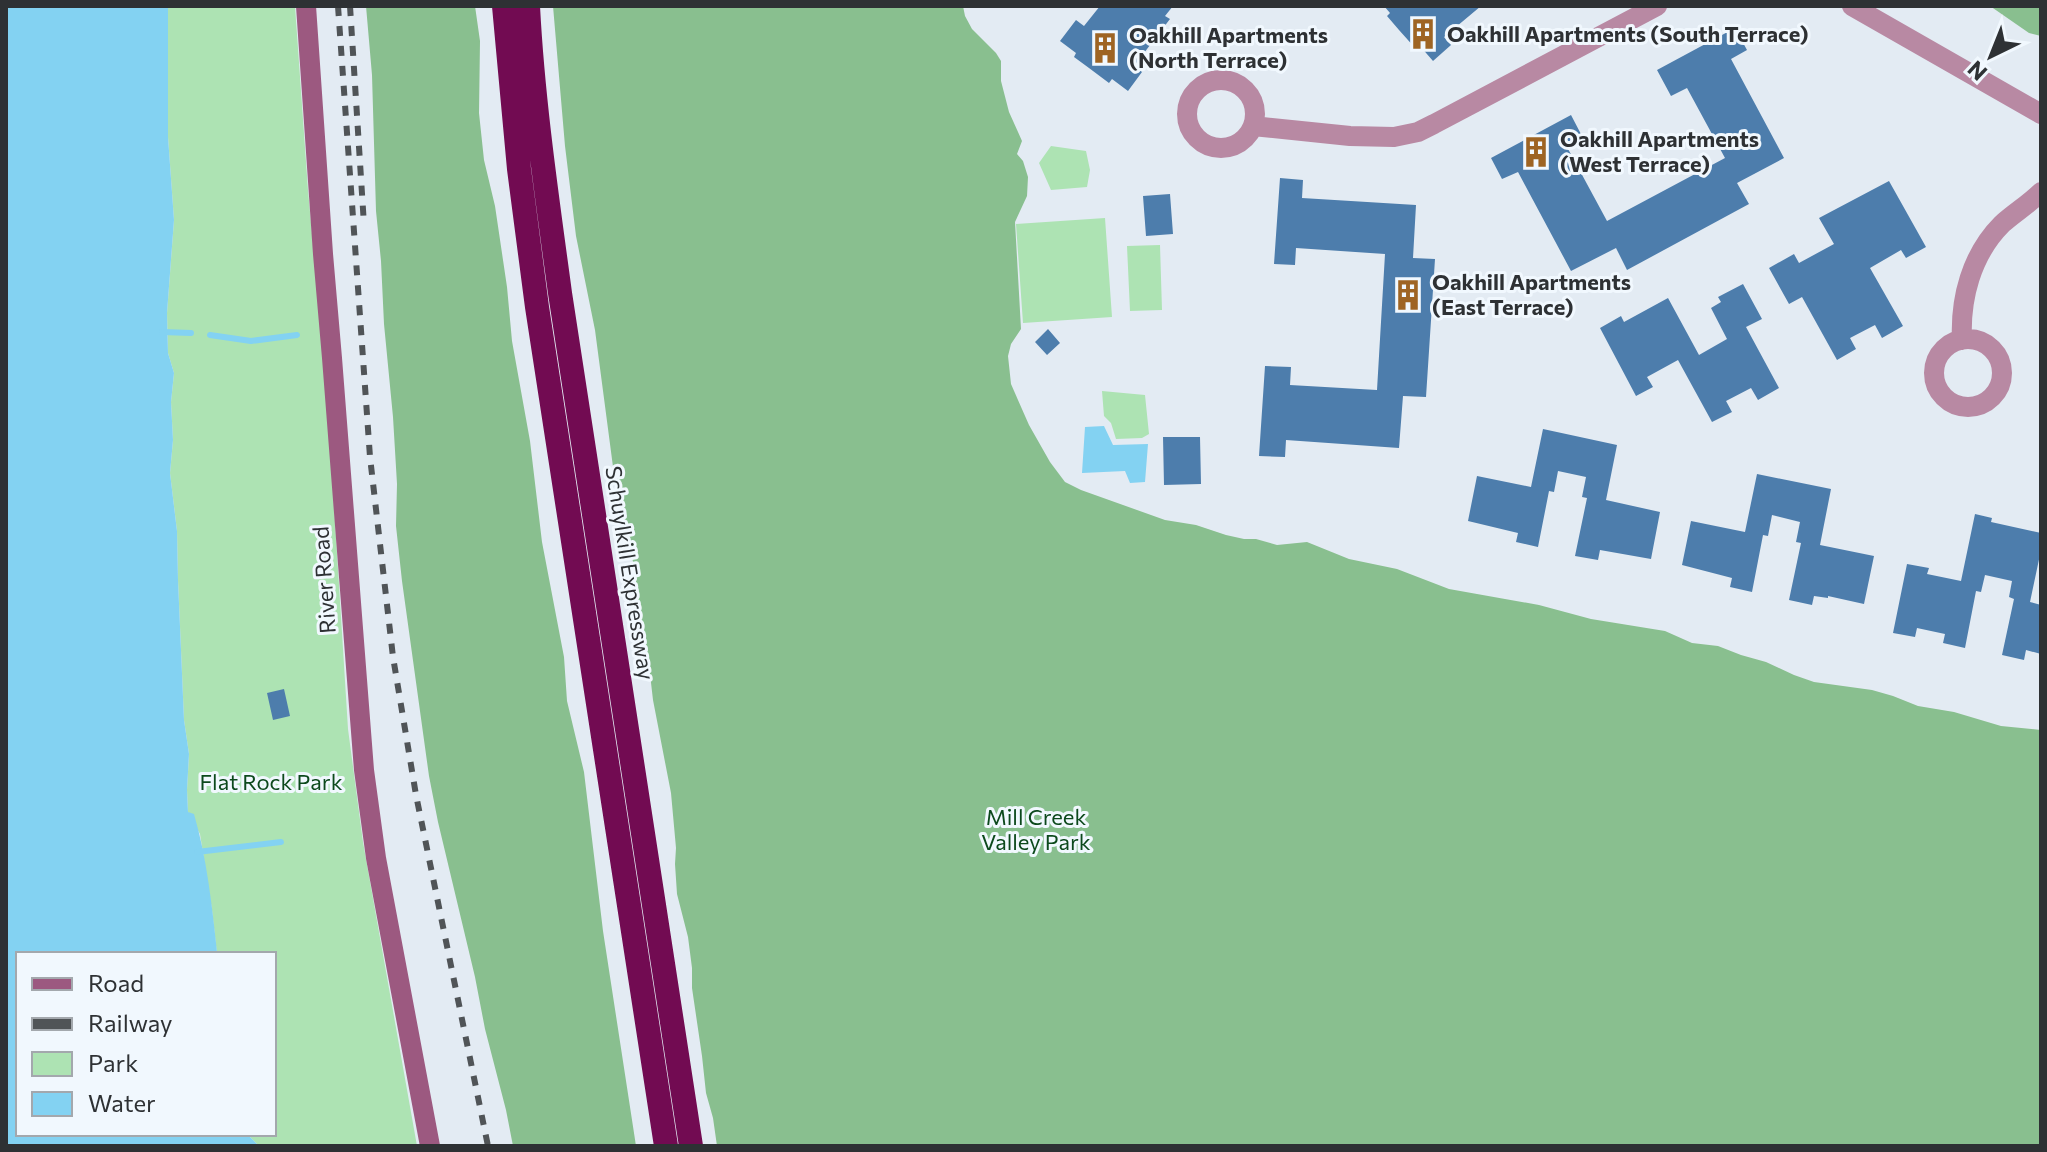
<svg xmlns="http://www.w3.org/2000/svg" width="2047" height="1152" font-family="Commissioner,sans-serif">
	<rect width="100%" height="100%" fill="#e3ebf3"/>
	<path fill="#ade3b3" d="M168,6h127l13,184 20,219 20,320 15,113 54,304h-158l-12,-12h27v-180h-57l-5,-44 -12,-76 -12,-22 -1,-22 2,-36 -5,-34 -6,-140 -1,-49 -7,-58 3,-33 -2,-38 3,-29 -6,-20 -1,-40 7,-93 -6,-83z
		M1051,146l35,5 4,19 -3,17 -36,3 -12,-27z
		M1105,218l7,99 -89,6 -7,-99z
		M1160,245l2,65 -32,1 -3,-65z
		M1102,391l43,4 4,39 -7,4 -26,1 -5,-16 -7,-7z"/>
	<path fill="#89bf8f" d="M366,6h109l5,35 -1,72 5,47 11,46 12,81 5,54 18,100 12,101 22,115 3,44 17,71 19,159 33,215h-123l-7,-36 -21,-81 -10,-52 -37,-155 -9,-46 -27,-195 -6,-55 1,-42 -4,-67 -9,-93 -3,-63 -5,-50 -4,-136z
		M553,6h410l2,10 7,13 24,24 5,8v20l8,31 13,29 -5,13 6,7 5,16 -1,19 -12,26 6,107 -10,15 -3,12 3,28 18,41 21,37 15,20 16,8 84,30 31,5 30,10 18,4h12l21,6 30,-3 42,17 48,10 52,20 90,16 52,14 74,12 27,12 26,3 23,9 25,7 28,13 20,7 58,8 21,6 25,10 36,6 47,14 40,4v416h-1324l-4,-28 -7,-25 -4,-37 -10,-68v-20l-4,-31 -11,-43 -2,-30 1,-16 -5,-55 -18,-93 -6,-52 -11,-36v-37l-21,-93 -20,-152 -19,-94 -11,-90z
		M1990,6h51v30l-12,-3z"/>
	<path fill="#83d2f2" d="M6,6h162v131l6,83 -7,93 1,40 6,20 -3,29 2,38 -3,33 7,58 1,49 6,140 5,34 -2,36 1,22 6,2c13,45 18,92 23,138v2h-199v180h229l12,12h-253z
		M1104,426l9,19 35,-1 -3,38 -15,1 -5,-12 -43,2 3,-46z"/>
	<g fill="none" stroke-linecap="round" stroke-linejoin="round">
		<path stroke="#83d2f2" stroke-width="6" d="M162,332l29,1
			M210,335l41,6 46,-6
			M197,852l84,-10"/>
	</g>
	<path fill="#4d7dac" d="M1100,6h73l-8,10 5,3 -36,47 8,6 -14,19 -16,-12 -3,4 -20,-15 -15,-11 2,-4 -16,-12 16,-21 8,6z
		M1384,6h97l-37,31 7,8 -18,16 -13,-15 -4,3 -17,-19 -12,-14 3,-3z
		M1735,28l12,22 -16,9 53,99 -47,25 12,21 -122,66 -11,-22 -45,23 -53,-99 -16,7 -11,-21 80,-43 12,23 -16,9 40,74 118,-63 -38,-70 -16,8 -14,-26z
		M1280,178l23,2 -1,18 114,7 -3,53 22,1 -9,138 -23,-1 -4,52 -113,-8 -1,17 -26,-1 6,-90 26,1 -1,18 87,5 8,-136 -89,-6 -1,17 -21,-1z
		M1889,181l37,66 -20,11 -5,-8 -31,18 33,58 -21,12 -7,-13 -25,13 6,11 -19,11 -35,-63 -13,7 -20,-36 25,-14 5,9 35,-19 -15,-26z
		M1170,194l3,40 -27,2 -3,-40z
		M1743,284l19,35 -16,8 33,61 -21,12 -7,-12 -25,13 6,11 -20,10 -34,-62 -31,17 6,10 -17,9 -36,-68 21,-12 3,6 44,-24 31,57 28,-16 -16,-31 10,-6 -3,-5z
		M1048,329l12,14 -13,12 -12,-13z
		M1543,429l74,16 -11,55 54,12 -9,47 -51,-9 -2,10 -23,-4 12,-58 -5,-1 4,-20 -28,-6 -4,21 -5,-1 -11,56 -22,-5 2,-9 -50,-12 9,-45 54,11z
		M1163,437h37l1,47 -37,1z
		M1757,474l74,15 -11,56 54,11 -10,48 -36,-8v2l-14,-2 -2,9 -23,-5 12,-57 -5,-1 4,-20 -28,-7 -4,21 -5,-1 -11,57 -22,-5 2,-9 -50,-13 9,-44 54,11z
		M1975,514l17,4 -1,4 50,11v17l-11,52 11,3v49l-15,-4 -2,10 -22,-5 12,-56 -5,-2 3,-16 -27,-6 -4,17 -5,-1 -11,57 -22,-5 2,-9 -28,-6 -2,9 -22,-4 14,-69 22,4 -2,6 34,7z
		M284,689l6,27 -17,4 -6,-27z"/>
	<g fill="none" stroke-linecap="round" stroke-linejoin="round">
		<path stroke="#b889a3" stroke-width="20" d="M1852,6l189,108
			M1187 114a34 34 0 1 1 68 0a34 34 0 1 1-68 0Z
			M1253,126l97,10 44,1 24,-5 16,-8 223,-118
			M1934 373a34 34 0 1 1 68 0a34 34 0 1 1-68 0Z
			M1962,340c-2,-41 9,-85 40,-116 12,-11 27,-20 39,-32"/>
		<path stroke="#9c5980" stroke-width="20" d="M306,6l17,248 9,104 32,412 12,88 54,288"/>
		<path stroke="#720b52" stroke-width="24" d="M504,6l15,163 18,138 129,839
			M528,6c5,96 19,191 32,287l131,853"/>
		<path stroke="#505457" stroke-width="6" stroke-dasharray="10 10" stroke-linecap="butt" d="M338,6l32,451 23,200 23,138 72,351
			M350,6l14,219"/>
	</g>
	<defs>
		<symbol id="building-bare" viewBox="-9 -9 18 18"><path d="M-4-6H4V6H1V3H-1V6H-4ZM-2.5-4.3h1.7v1.8h-1.7ZM.8-4.3h1.7v1.8H.8ZM-2.5-1h1.7V.8h-1.7ZM.8-1h1.7V.8H.8Z" fill="#9e6423" stroke="#f1f8fe" stroke-width="2.5" paint-order="stroke"/></symbol>
	</defs>
	<g fill-rule="evenodd">
		<use href="#building-bare" x="1401" y="12" width="44" height="44"/>
		<use href="#building-bare" x="1083" y="26" width="44" height="44"/>
		<use href="#building-bare" x="1514" y="130" width="44" height="44"/>
		<use href="#building-bare" x="1386" y="273" width="44" height="44"/>
	</g>
	<g text-anchor="middle" stroke-width="6" stroke-linejoin="round" paint-order="stroke">
		<g font-size="22" font-weight="bold" fill="#2e3134" stroke="#f1f8fe" text-anchor="start">
			<text x="1447" y="42">Oakhill Apartments (South Terrace)</text>
			<text x="1129" y="43">Oakhill Apartments<tspan x="1129" dy="25">(North Terrace)</tspan></text>
			<text x="1560" y="147">Oakhill Apartments<tspan x="1560" dy="25">(West Terrace)</tspan></text>
			<text x="1432" y="290">Oakhill Apartments<tspan x="1432" dy="25">(East Terrace)</tspan></text>
		</g>
		<g font-size="22" fill="#2e3134" stroke="#f1f8fe">
			<text transform="translate(630 573) rotate(81)" y="8">Schuylkill Expressway</text>
			<text transform="translate(324 580) rotate(-94)" y="8">River Road</text>
		</g>
		<g font-size="22" fill="#0c491c" stroke="#f1f8fe">
			<text x="271" y="790">Flat Rock Park</text>
			<text x="1036" y="825">Mill Creek<tspan x="1036" dy="25">Valley Park</tspan></text>
		</g>
	</g>
	<rect width="2047" height="1152" fill="none" stroke="#2e3134" stroke-width="16"/>
	<rect x="16" y="952" width="260" height="184" fill="#f1f8fe" stroke="#a3a8ad" stroke-width="2"/>
	<rect x="32" y="978" width="40" height="12" fill="#9c5980" stroke="#a3a8ad" stroke-width="2"/>
	<text x="88" y="992" font-size="24" fill="#2e3134">Road</text>
	<rect x="32" y="1018" width="40" height="12" fill="#505457" stroke="#a3a8ad" stroke-width="2"/>
	<text x="88" y="1032" font-size="24" fill="#2e3134">Railway</text>
	<rect x="32" y="1052" width="40" height="24" fill="#ade3b3" stroke="#a3a8ad" stroke-width="2"/>
	<text x="88" y="1072" font-size="24" fill="#2e3134">Park</text>
	<rect x="32" y="1092" width="40" height="24" fill="#83d2f2" stroke="#a3a8ad" stroke-width="2"/>
	<text x="88" y="1112" font-size="24" fill="#2e3134">Water</text>
	<g transform="translate(1991 56) rotate(223)" stroke="#f1f8fe" stroke-width="6" paint-order="stroke">
	<path d="M0-6L14 30L0 20L-14 30Z" fill="#2e3134"/>
	<text y="-12" font-size="22" font-weight="bold" text-anchor="middle" fill="#2e3134">N</text>
	</g>
</svg>
